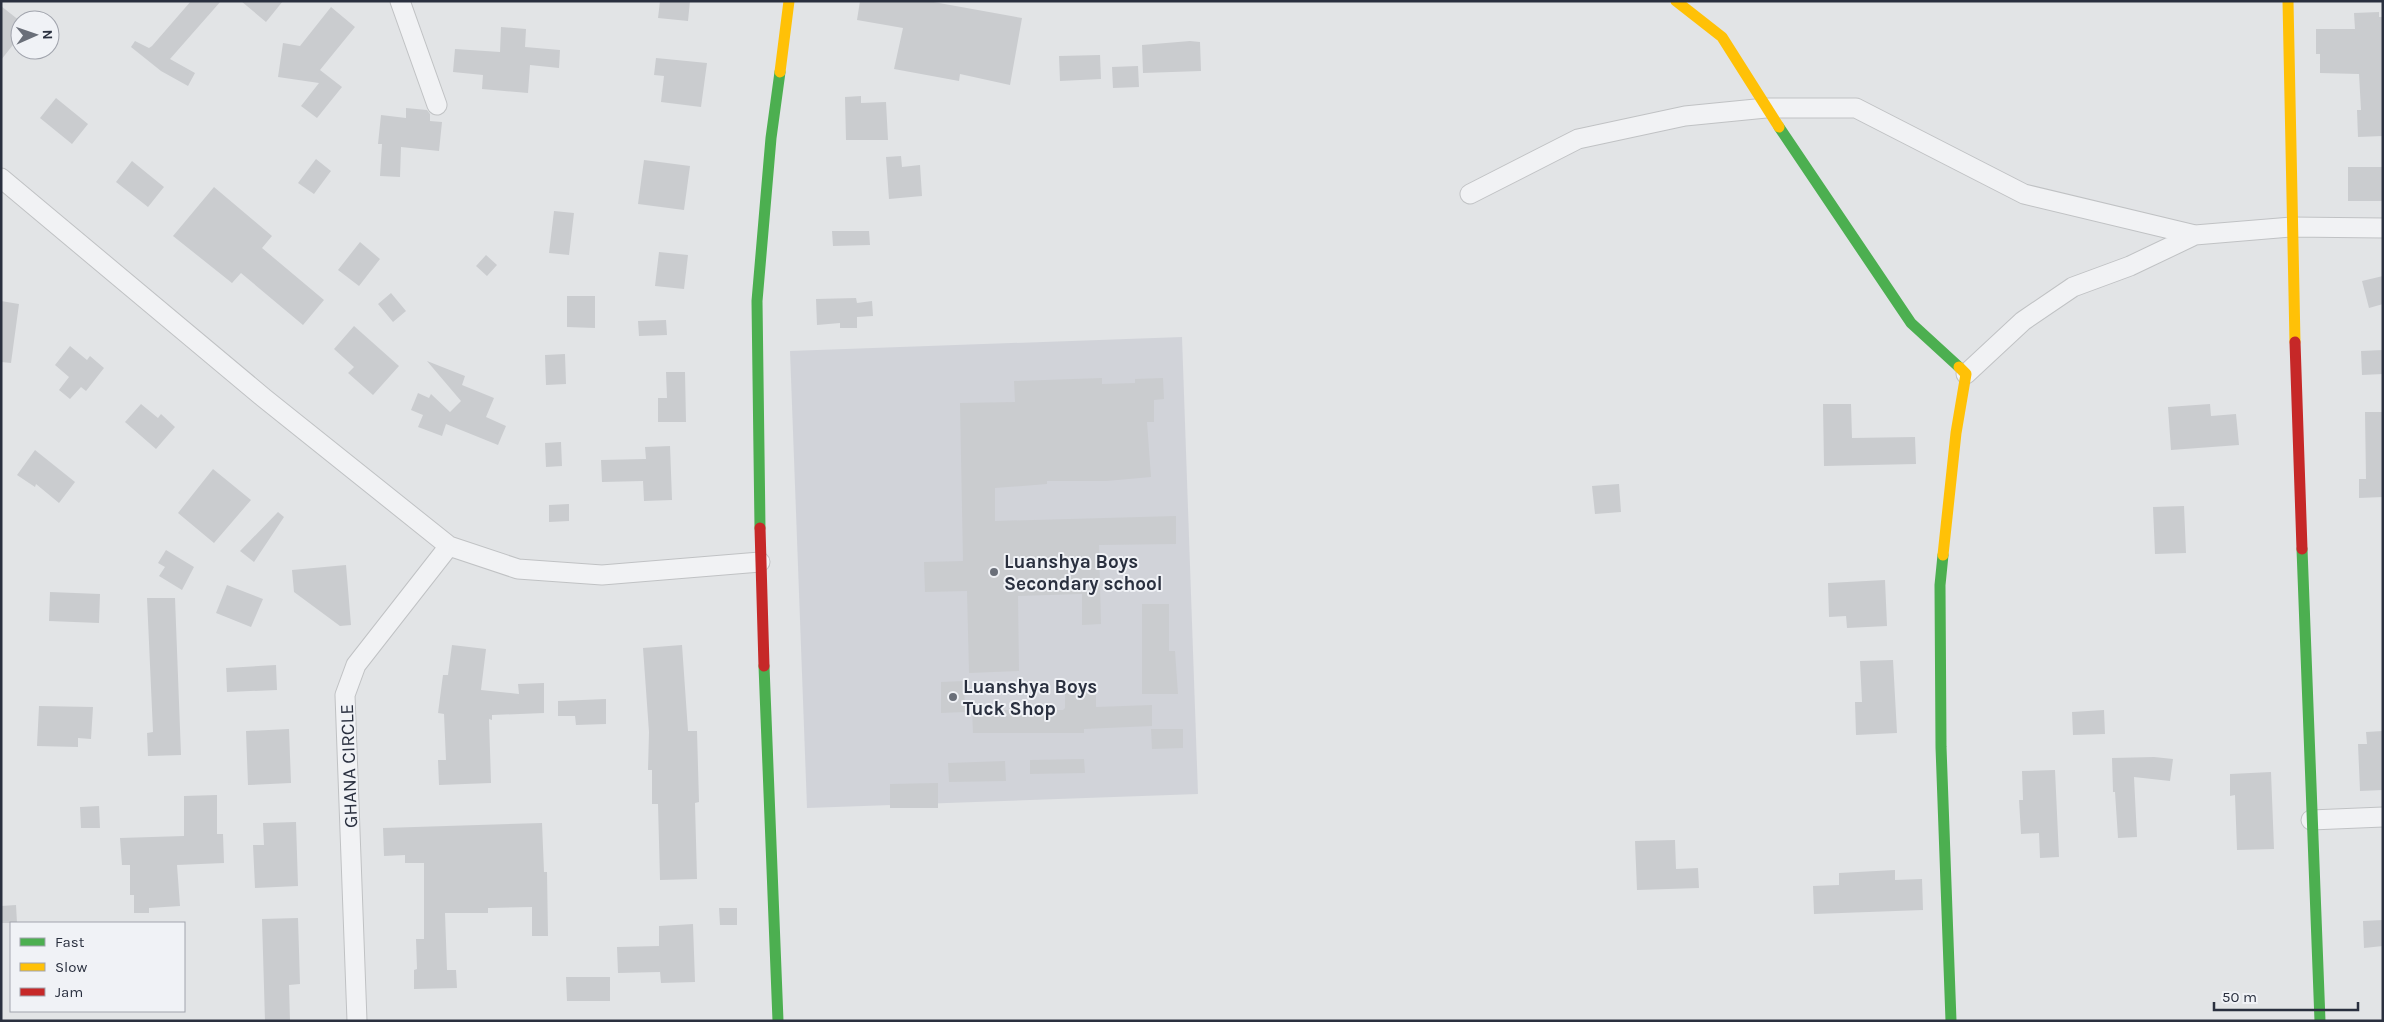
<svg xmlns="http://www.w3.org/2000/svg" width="2384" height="1022" font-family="Karla,sans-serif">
	<rect width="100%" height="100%" fill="#e2e4e6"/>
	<path fill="#d1d3d9" d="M1182,337l16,457 -391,14 -17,-457z"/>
	<path fill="#cacccf" d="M191,1h30l-51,58 25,14 -7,13 -27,-15 -30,-24 4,-6 14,7 3,-2z
		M241,1h42l-17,21z
		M660,1h30l-2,20 -30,-3z
		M860,1h68l94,17 -12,67 -50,-11 -1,7 -65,-12 9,-41 -46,-8z
		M1,6l19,15v15l-19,24z
		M331,7l24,20 -35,43 22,17 -25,31 -16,-12 18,-23 -41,-6 5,-34 17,3z
		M2379,12v5h4v119l-25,1 -1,-27h4l-2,-36 -39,-1v-19h-4v-25h39l-1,-16z
		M501,27l25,2 -1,18 35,3 -1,18 -29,-3 -2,28 -46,-4 1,-14 -30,-3 2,-23 45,3z
		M1190,41l10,1 1,29 -58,2 -1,-28z
		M1100,55l1,24 -41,2 -1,-25z
		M656,58l51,5 -6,44 -40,-5 3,-26 -10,-1z
		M1138,66l1,21 -26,1 -1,-21z
		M861,96v7l25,-1 2,38h-42l-1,-43z
		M56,98l32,26 -16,20 -32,-26z
		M406,108l21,2 3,4v7l12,1 -3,29 -38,-4 -1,30 -20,-1 2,-32h-4l3,-29 25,3z
		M901,156l1,11 18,-2 2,31 -33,3 -3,-42z
		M316,159l15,12 -17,23 -16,-11z
		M644,160l46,6 -6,44 -46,-6z
		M132,161l32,26 -16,20 -32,-25z
		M2348,167h35v34h-35z
		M214,187l58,49 -10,12 62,52 -21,25 -62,-52 -9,10 -59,-47z
		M554,211l20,2 -5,42 -20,-2z
		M832,231h37l1,14 -37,1z
		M360,242l20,17 -21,27 -21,-16z
		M659,252l29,3 -4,34 -29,-3z
		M486,255l11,10 -10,11 -11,-10z
		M2383,276v28l-14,4 -7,-27z
		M391,293l15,18 -13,11 -15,-18z
		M567,296h28v32l-28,-1z
		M856,298l1,5 15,-2 1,15 -16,1v11h-17v-5l-23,2 -1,-26z
		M1,301l18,3 -8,59 -10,-1z
		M666,320l1,15 -28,1 -1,-15z
		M354,326l45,40 -26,29 -25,-22 6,-6 -20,-18z
		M70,346l17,14 3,-4 14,12 -18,23 -5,-4 -11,12 -11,-9 10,-13 -14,-12z
		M2383,350v24l-21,1 -1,-24z
		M565,354l1,30 -20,1 -1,-30z
		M427,361l38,15 -3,9 32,13 -8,19 20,9 -8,19 -52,-21 -4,12 -24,-9 5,-12 -12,-5 7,-17 11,5 2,-4 19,18 11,-11z
		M666,372h19l1,50h-28v-24h9z
		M1102,378v6l33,-1v-4l28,-1 1,21 -10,1v22h-7l4,55 -45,4h-59v3l-52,4v33l181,-5v28l-77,1 2,79 -19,1v-31l-64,2 1,75 -50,2 -2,-82 -42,1 -1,-30 39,-1 -3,-158 55,-1 -1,-21z
		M141,404l17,14 3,-4 14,13 -19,22 -31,-27z
		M1823,404h28l1,34 63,-1 1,27 -92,2z
		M2210,404l1,12 25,-2 3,31 -68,5 -3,-43z
		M2365,412h18v85l-24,1v-19h7z
		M561,442l1,24 -16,1 -1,-24z
		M670,446l2,54 -28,1 -1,-20 -41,1 -1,-22 45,-1 -1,-12z
		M35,450l40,32 -16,21 -23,-19 -1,3 -18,-12z
		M213,469l38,31 -37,43 -36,-30z
		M1619,484l2,28 -26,2 -3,-28z
		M569,504v17l-20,1v-17z
		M2184,506l2,47 -31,1 -2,-47z
		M278,512l6,5 -30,45 -14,-11z
		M166,550l28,17 -12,23 -23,-14 6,-9 -7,-4z
		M346,565l5,60 -11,1 -46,-34 -2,-22z
		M1885,580l2,46 -40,2 -1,-12 -17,1 -1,-34z
		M227,585l36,14 -12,28 -35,-14z
		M50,592l50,2 -1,29 -50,-2z
		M147,598h28l6,157 -33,1 -1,-23 6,-1z
		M1142,604h27v47h6l3,43h-36z
		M452,645l34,4 -5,41 38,4 -1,-10 26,-1v30l-52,2v5l-3,-1 2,64 -52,2 -1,-25h8l-2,-46 -6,-1 5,-38h5z
		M682,645l6,86h9l2,71 -4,1 2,76 -37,1 -2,-76h-6v-34h-4l1,-38 -6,-84z
		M1893,660l4,73 -41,2 -1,-33h7l-2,-41z
		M276,665l1,25 -50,2 -1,-24z
		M964,681l1,31 -24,1v-31z
		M1065,682h31v25l56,-2v21l-68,3v4h-111l-1,-23h91l2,-2z
		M606,699v25l-30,1 -1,-9h-17v-15z
		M39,706l54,1 -2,32 -13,-1v9l-41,-1z
		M2104,710l1,24 -32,1 -1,-23z
		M289,729l2,54 -43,2 -2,-54z
		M1151,729h32v19l-31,1z
		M2383,731v59l-23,1 -2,-47h9l-1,-12z
		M2154,757l19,2 -3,22 -36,-4 3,60 -19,1 -3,-46h-2l-1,-34z
		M1084,759l1,14 -55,1v-14z
		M1005,761l1,20 -57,1 -1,-19z
		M2055,770l4,87 -19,1 -1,-25 -18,1 -2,-34h4l-1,-29z
		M2271,772l3,77 -37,1 -2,-55 -5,1v-22z
		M938,783v25h-48v-24z
		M217,795v39h6l1,29 -47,2 3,41 -31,2v5h-15v-18h-4v-30h-8l-2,-27 64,-2v-40z
		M99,806l1,22h-19l-1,-21z
		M296,822l2,64 -43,2 -2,-43h11l-1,-22z
		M542,823l2,49h3l1,64h-16v-29l-44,1v5h-43l2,57h9l1,18 -43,1v-19l3,-1 -1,-30h8v-76h-19v-8l-21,1 -1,-28z
		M1675,840l1,29 22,-1 1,20 -62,2 -2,-49z
		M1895,870v10l27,-1 1,31 -109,4 -1,-28 26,-1v-12z
		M16,905l1,18h-16v-17z
		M719,908h18v17h-17z
		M298,918l2,66 -11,1 1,36h-25l-3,-102z
		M2383,920v26l-19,2 -1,-27z
		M693,924l2,58 -34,1 -1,-11 -42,1 -1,-26 42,-1v-20z
		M566,977h44v24h-43z"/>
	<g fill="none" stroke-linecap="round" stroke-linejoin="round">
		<defs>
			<path id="street" d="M400,1l37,104
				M1,178l263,220 185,148 69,23 84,6 158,-13
				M1470,194l108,-55 107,-23 81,-8h90l168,86 171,41
				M1966,374l57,-53 50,-34 57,-21 65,-31 96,-8 92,1
				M2311,820l72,-3
				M357,1021l-12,-326 11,-30 93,-119"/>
		</defs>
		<use href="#street" stroke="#c0c2c4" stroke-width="21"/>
		<use href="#street" stroke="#f1f2f4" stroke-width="19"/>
		<path stroke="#4caf50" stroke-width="11" d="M1779,127l132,196 48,44
			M760,528l-3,-227 14,-163 9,-66
			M2302,549l18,472
			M1943,555l-3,30 1,162 10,274
			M764,666l14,355"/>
		<path stroke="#ffc107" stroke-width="11" d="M1676,1l46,36 57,90
			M2288,1l7,341
			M780,72l9,-71
			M1943,555l13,-122 10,-59 -7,-7"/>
		<path stroke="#c62828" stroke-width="11" d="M2295,342l7,207
			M760,528l4,138"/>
	</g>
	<g fill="#6a6f79" stroke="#f0f2f6" stroke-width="2">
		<circle cx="994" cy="572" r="5"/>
		<circle cx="953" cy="697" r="5"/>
	</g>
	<g text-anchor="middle" stroke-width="4" stroke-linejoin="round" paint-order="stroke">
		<g font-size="19" font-weight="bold" fill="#2a303f" stroke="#f0f2f6" text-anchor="start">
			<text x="1004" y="568">Luanshya Boys<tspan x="1004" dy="22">Secondary school</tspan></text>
			<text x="963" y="693">Luanshya Boys<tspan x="963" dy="22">Tuck Shop</tspan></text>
		</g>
		<g font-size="19" fill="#2a303f" stroke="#f0f2f6">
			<text transform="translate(348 766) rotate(-92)" y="7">GHANA CIRCLE</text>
		</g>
	</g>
	<rect width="2384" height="1022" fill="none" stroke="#2a303f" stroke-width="5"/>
	<rect x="10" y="922" width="175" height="90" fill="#f0f2f6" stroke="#a1a4ad"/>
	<rect x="20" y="938" width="25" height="8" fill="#4caf50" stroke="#a1a4ad"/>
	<text x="55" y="947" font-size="15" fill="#2a303f">Fast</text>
	<rect x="20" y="963" width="25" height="8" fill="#ffc107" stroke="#a1a4ad"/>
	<text x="55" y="972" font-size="15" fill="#2a303f">Slow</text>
	<rect x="20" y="988" width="25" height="8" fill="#c62828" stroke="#a1a4ad"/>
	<text x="55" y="997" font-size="15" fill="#2a303f">Jam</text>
	<g transform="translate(35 35) rotate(88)"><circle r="24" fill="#f0f2f6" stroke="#a1a4ad"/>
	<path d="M0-4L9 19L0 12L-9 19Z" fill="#6a6f79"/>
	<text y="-8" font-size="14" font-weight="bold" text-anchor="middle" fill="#2a303f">N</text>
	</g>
	<path d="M2214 1002v8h144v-8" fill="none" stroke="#2a303f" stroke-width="2.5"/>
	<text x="2222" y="1002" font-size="15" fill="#2a303f" stroke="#f0f2f6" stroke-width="4" paint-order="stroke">50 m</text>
</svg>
